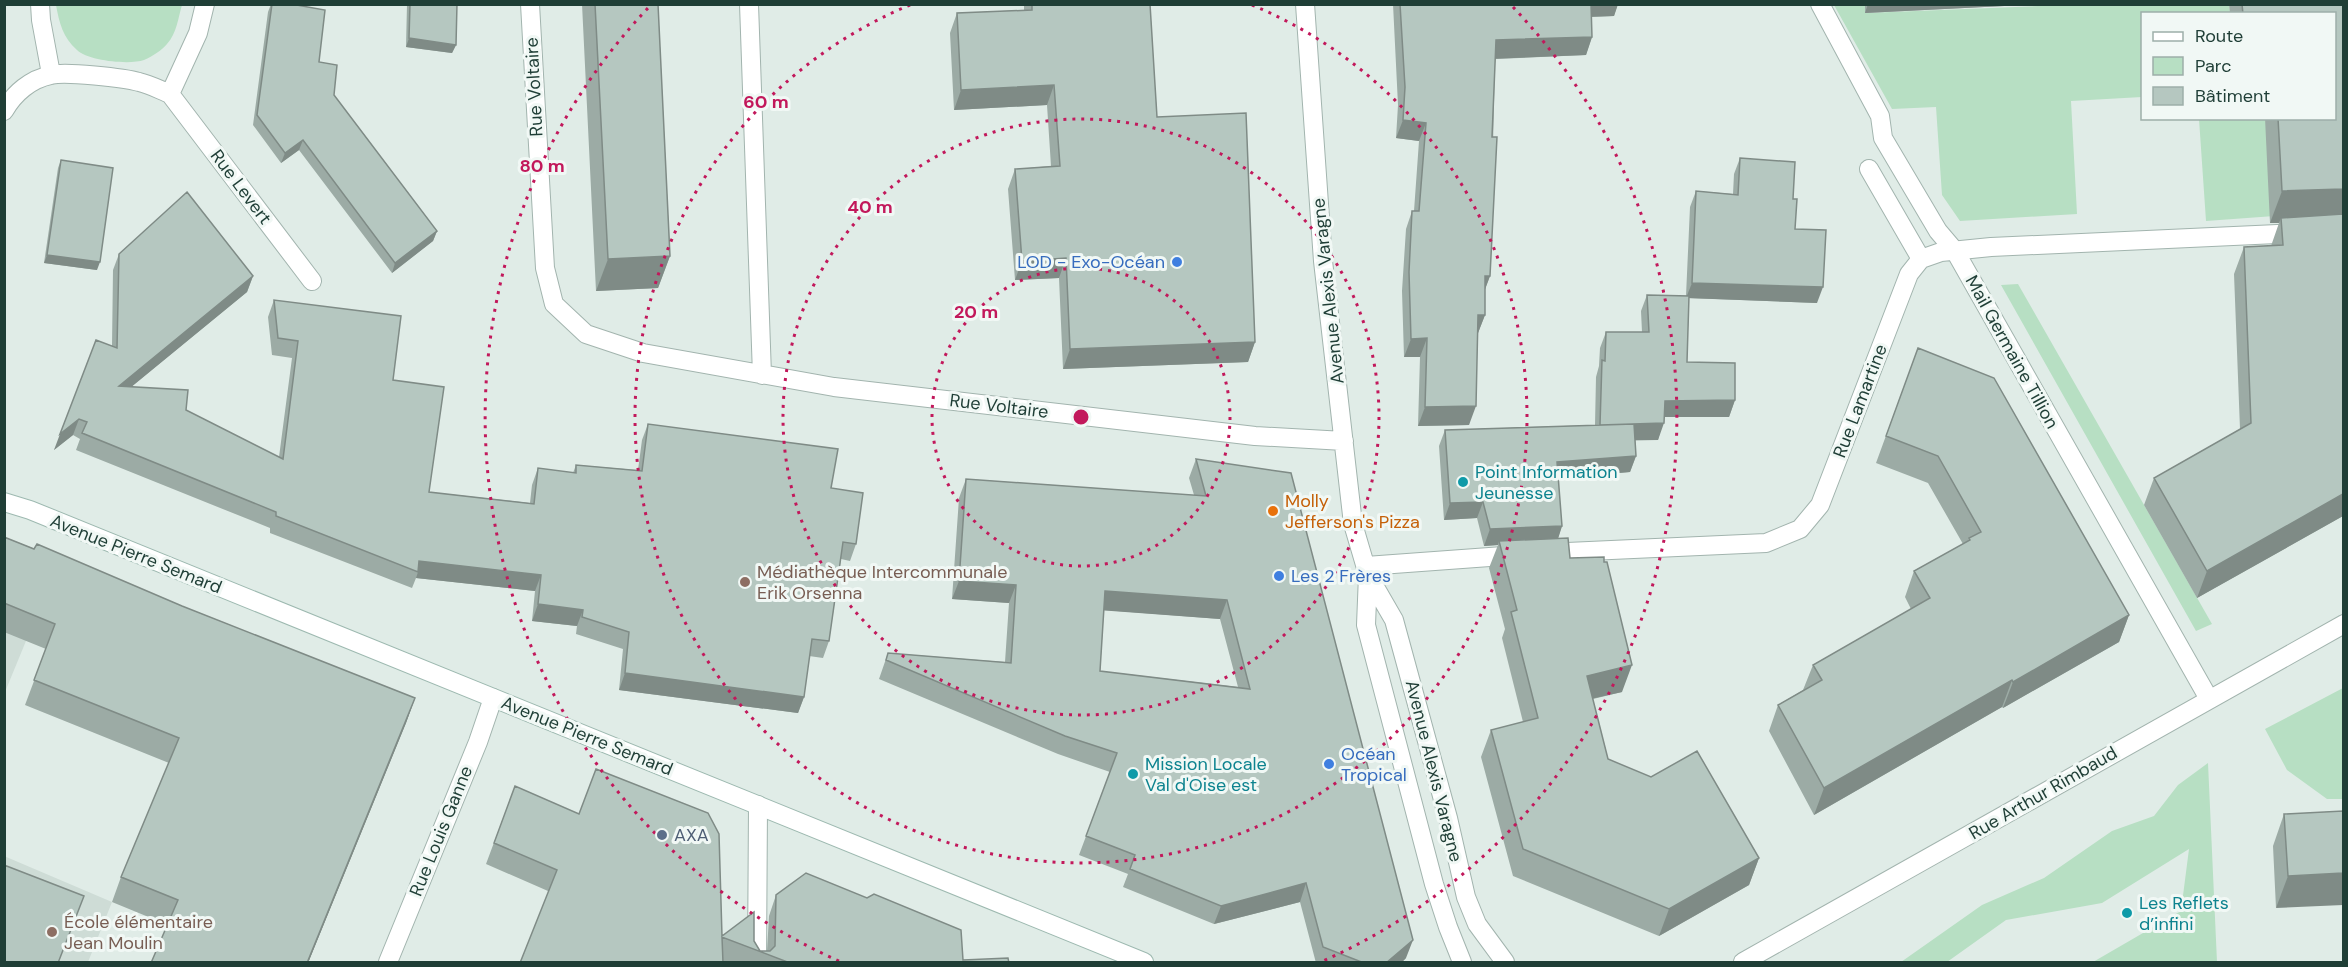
<svg xmlns="http://www.w3.org/2000/svg" width="2348" height="967" font-family="'DM Sans',sans-serif">
	<rect width="100%" height="100%" fill="#e0ece7"/>
	<path fill="#cedcd6" d="M5,567l44,18 -44,107z
		M4,856l108,46 -24,60h-83z"/>
	<path fill="#b7dfc3" d="M2229,4l1,9 -88,1v83l-71,4 6,113 -117,7 -18,-26 -6,-88 -44,2 -58,-104h31l1,8 197,-8z
		M56,5v-1l126,1c-4,13 -5,28 -15,39 -5,6 -14,12 -23,16 -14,5 -56,1 -67,-10 -14,-12 -18,-28 -21,-45z
		M2199,119h66l24,96 -83,6z
		M2018,284l194,340 -16,7 -195,-346z
		M2343,688v111h-16l-40,-29 -22,-41z
		M2208,763l9,199h-124l88,-51 8,-62 -87,54 -96,17 -59,42h-46l81,-57 62,-27 68,-47 42,-15 24,-31z"/>
	<g fill="none" stroke-linecap="round" stroke-linejoin="round">
		<defs>
			<path id="street" d="M40,4l1,16 10,54
				M530,4l15,264 9,36 32,30 57,19 191,34 421,49 89,5
				M749,4l13,371
				M1305,4l18,257 30,263 15,51 -2,50 68,259 14,43 14,35
				M1820,4l60,112 3,22 55,93 17,20 254,448
				M170,94l142,187
				M4,111c10,-18 27,-32 47,-36 13,-4 74,3 88,7 10,2 21,8 31,12l28,-61 7,-29
				M1869,169l52,90
				M1545,553l221,-10 34,-14 20,-24 89,-231 12,-15 20,-7 50,-5 353,-16
				M1366,566l151,-11
				M1368,575l26,45 54,198 18,79 11,27 28,38
				M388,962l90,-220 15,-44
				M757,962l1,-157
				M1743,962l601,-338"/>
			<path id="secondary" d="M4,502l26,8 1114,452"/>
		</defs>
		<use href="#street" stroke="#a2b4ae" stroke-width="20"/>
		<use href="#secondary" stroke="#9db9b0" stroke-width="20"/>
		<use href="#street" stroke="#fff" stroke-width="18"/>
		<use href="#secondary" stroke="#fff" stroke-width="18"/>
	</g>
	<path fill="#9caba5" fill-rule="evenodd" d="M271,4h20l28,58 15,33 103,136 -4,10 -41,32 -93,-123 -18,13 -28,-38 15,-113z
		M407,4h50l-1,41 -4,8 -46,-6z
		M582,4h76l12,252 -12,32 -62,3z
		M1024,4h126l7,113 98,225 -7,20 -185,7 -4,-91 -44,2 -7,-91 7,-20 36,-3 -4,-61 -93,5 -4,-77 7,-20 67,-3z
		M1393,4h225l-4,12 -23,1 1,20 -6,18 -91,4 -5,217 -5,13v26l-7,18 -9,92 -51,1 2,-69h-16l-2,-66 4,-62 6,-18h2l5,-70 -23,-3 2,-33z
		M1865,4h177l-177,9z
		M2229,4h114v512l-146,82 -53,-93 10,-27 86,-49 -6,-155 10,-27 27,-1 8,-23h-9l-5,-105h69v-104h-104z
		M1740,158l53,41 2,30 22,74 -128,-5 -2,64 48,38 -6,17h-65l-6,23h-23l1,16 -6,16 -72,6 4,48 -4,12 12,20 52,134 -29,7 15,60 151,99 -10,27 -90,51 -146,-60 -32,-119 10,-27 32,-8 -21,-84 3,-9 -16,-61 9,-23 -14,1 -7,-28 -33,2 -5,-74 6,-16 150,-5 1,-48 3,-11 1,-18 6,-16h36l-1,-21 6,-16 39,1 4,-89 6,-16 37,3 1,-20z
		M61,160l36,110 -53,-7 14,-95z
		M119,254l134,22 -6,16 -115,94 54,24 93,47 13,-99 -20,-3 -4,-38 6,-17 119,80 36,112 101,11 2,-18 6,-17 35,5 3,-8 62,5 4,-30 6,-16 183,64 25,56 -6,17 -9,-2 -12,82 -6,17 -14,-2 -5,41 -6,16 -179,-23 4,-41 -47,-15 1,-8 -45,-5 3,-30 -119,-13 -4,10 -142,-55v-5l-194,-78 4,-11 -7,-4 -19,15 58,-104 1,-76z
		M1918,348l211,267 -10,27 -116,66 -1,-1 -188,108 -45,-84 9,-26 25,-15 10,-25 98,-56 -6,-12 9,-26 49,-27 -35,-61 -52,-20z
		M1196,459l210,499 -5,5h-85l-16,-61 -86,22 -91,-37 5,-13 -49,-19 31,-83 -52,-18 -179,-75 9,-26 117,9 4,-59 -57,-4 7,-101 7,-19 228,16 -5,-17zM1104,610l116,9 18,68 -138,-16z
		M4,537l178,69 233,92 -9,25 -98,240h-157l17,-38 -56,-23 9,-25 48,-114 -144,-58 21,-56 -42,-17z
		M515,786l207,150 32,5 6,10h7l2,-35 7,-21 187,65 46,3h-283l-178,-72 -62,-27z
		M2343,811l-67,97 -3,-62 11,-32z"/>
	<path fill="#7f8b86" d="M1589,4h29l-4,12 -30,1z
		M1868,4h174l-177,9z
		M1592,37l-6,18 -97,4 7,-19z
		M409,38l47,7 -4,8 -46,-6z
		M1054,85l-7,20 -93,5 7,-20z
		M1403,120l23,3 -7,18 -23,-3z
		M303,140l-4,10 -18,13 4,-10z
		M2343,189v32l-62,-3 -2,5h-9l12,-32z
		M437,231l-4,10 -41,32 3,-10z
		M47,255l53,7 -3,8 -53,-7z
		M670,256l-12,32 -62,3 12,-32z
		M1066,258l-7,20 -44,2 7,-19z
		M253,276l-6,16 -134,110 6,-16z
		M1485,276h5l-7,19z
		M1692,283l131,4 -6,16 -131,-5z
		M1478,315h7l-7,18h-7z
		M1427,338l-7,19h-16l7,-18z
		M1255,342l-7,20 -185,7 7,-20z
		M1735,400l-6,17h-70l6,-16z
		M1476,406l-7,19 -51,1 7,-19z
		M79,419l-6,16 -19,15 6,-16z
		M1664,423l-6,17 -63,1 5,-16z
		M1636,456l-6,16 -79,7 6,-17z
		M2343,494v22l-146,82 10,-27z
		M1483,502l-6,16 -33,2 6,-17z
		M1562,526l-5,16 -58,-1 -1,4 -14,1 6,-17z
		M419,561l122,14 -6,16 -119,-13 2,-6z
		M959,581l57,4 -7,18 -57,-4z
		M1105,591l122,9 -7,19 -122,-9z
		M538,604l45,6 -6,16 -45,-5z
		M2129,615l-10,27 -116,66 10,-26z
		M1632,665l-10,27 -45,10 10,-26z
		M625,673l179,24 -6,16 -179,-23z
		M2012,680l-10,27 -188,108 10,-27z
		M415,698l-9,25 -98,240h-1z
		M1759,858l-10,27 -90,51 10,-27z
		M2343,873v32l-67,3 12,-32z
		M1306,883l-6,19 -86,22 7,-18z
		M1413,940l-7,18 -5,5h-15z"/>
	<path fill="#b5c7c0" stroke="#7f8b86" stroke-width="1.5" fill-rule="evenodd" d="M272,4h19l34,6 -6,52 18,3 -3,30 103,136 -42,32 -92,-123 -18,13 -28,-38z
		M410,4h47l-1,41 -47,-7z
		M595,4h63l12,252 -62,3z
		M1032,4h118l7,113 89,-4 9,229 -185,7 -4,-91 -44,3 -7,-92 45,-3 -6,-81 -93,5 -4,-77 75,-3z
		M1400,4h191l1,33 -96,3 -4,97h5l-7,139h-5v39h-7l-2,91 -51,1 2,-69 -16,1 -2,-67 3,-61h7l7,-88 -23,-3 2,-33z
		M2242,4h101v185l-61,2 -4,-73h56v-104h-91z
		M1740,158l55,4 -2,37h4l-2,30 31,1 -3,57 -131,-4 4,-92 42,4z
		M61,160l52,8 -13,94 -53,-7z
		M187,192l66,84 -134,110 69,4 -2,20 97,49 15,-118 -20,-3 -4,-38 127,16 -8,64 51,7 -15,105 105,12 4,-36 38,5v-8l66,6 6,-47 190,25 -7,39 32,5 -7,51 -13,-2 -14,99 -17,-2 -8,58 -179,-24 4,-41 -47,-15 1,-7 -45,-6 3,-29 -122,-14 -1,11 -142,-56v-4l-194,-79 5,-11 -8,-3 -19,15 36,-94 21,8 2,-94z
		M2343,214v280l-136,77 -53,-93 97,-55 -7,-176 39,-2 -2,-27z
		M1647,295l42,1 -2,66 48,1v37l-70,1 -1,22 -64,2 2,-65 3,1 1,-29h43z
		M1918,348l76,30 135,237 -116,67 -1,-2 -188,108 -46,-83 44,-25 -9,-15 117,-67 -16,-27 56,-31 -1,-2 12,-6 -43,-76 -52,-20z
		M1634,424l2,32 -79,6 5,64 -72,3 -7,-27 -33,1 -5,-73z
		M1196,459l95,14 122,467 -27,23h-22l-41,-16 -17,-64 -85,23 -91,-37 5,-14 -49,-19 31,-83 -52,-17 -179,-76 2,-7 123,10 5,-78 -57,-4 7,-102 240,17zM1105,591l122,9 23,89 -150,-18z
		M4,537l30,12 3,-5 145,62 233,92 -108,265h-156l27,-63 -57,-23 58,-139 -145,-58 21,-56 -51,-21z
		M1568,538l2,20 34,-1v5h3l25,103 -45,11 21,83 43,18 46,-26 62,107 -90,51 -146,-60 -32,-119 47,-12 -27,-106 6,-2 -18,-69z
		M596,769l112,44 11,21 3,102 32,-24v29l6,10h10l5,-5 1,-51 30,-22 61,25 7,-4 87,36 2,30 45,-2 1,5h-219l-68,-26 1,26h-203l37,-93 -63,-27 21,-57 64,28z
		M2343,811v62l-55,3 -4,-62z
		M4,865l80,31 -26,67h-54z"/>
	<g fill="none" stroke="#c2185b" stroke-width="3" stroke-dasharray="3 6">
		<circle cx="1081" cy="417" r="149"/>
		<circle cx="1081" cy="417" r="298"/>
		<path d="M1252 5A446 446 0 1 1 910 5"/>
		<path d="M839 961A595 595 0 0 1 649 7M1513 7A595 595 0 0 1 1323 961"/>
	</g>
	<g fill="#3f7fe0" stroke="#f1f8f5" stroke-width="2">
		<circle cx="1177" cy="262" r="6"/>
		<circle cx="1279" cy="576" r="6"/>
		<circle cx="1329" cy="764" r="6"/>
	</g>
	<g fill="#0f9aa8" stroke="#f1f8f5" stroke-width="2">
		<circle cx="1463" cy="482" r="6"/>
		<circle cx="1133" cy="774" r="6"/>
		<circle cx="2127" cy="913" r="6"/>
	</g>
	<circle fill="#e8710a" stroke="#f1f8f5" stroke-width="2" cx="1273" cy="511" r="6"/>
	<g fill="#8d6e63" stroke="#f1f8f5" stroke-width="2">
		<circle cx="745" cy="582" r="6"/>
		<circle cx="52" cy="932" r="6"/>
	</g>
	<circle fill="#5c6f8a" stroke="#f1f8f5" stroke-width="2" cx="662" cy="835" r="6"/>
	<g text-anchor="middle" stroke-width="6" stroke-linejoin="round" paint-order="stroke">
		<g font-size="18" fill="#1f3e36" stroke="#f1f8f5">
			<text transform="translate(534 87) rotate(-93)" y="6">Rue Voltaire</text>
			<text transform="translate(241 187) rotate(53)" y="6">Rue Levert</text>
			<text transform="translate(1328 291) rotate(-96)" y="6">Avenue Alexis Varagne</text>
			<text transform="translate(2012 352) rotate(61)" y="6">Mail Germaine Tillion</text>
			<text transform="translate(1860 401) rotate(-69)" y="6">Rue Lamartine</text>
			<text transform="translate(999 406) rotate(7)" y="6">Rue Voltaire</text>
			<text transform="translate(136 554) rotate(22)" y="6">Avenue Pierre Semard</text>
			<text transform="translate(587 736) rotate(22)" y="6">Avenue Pierre Semard</text>
			<text transform="translate(1434 771) rotate(76)" y="6">Avenue Alexis Varagne</text>
			<text transform="translate(2043 793) rotate(-30)" y="6">Rue Arthur Rimbaud</text>
			<text transform="translate(441 831) rotate(-68)" y="6">Rue Louis Ganne</text>
		</g>
		<g font-size="18" fill="#366cbe" stroke="#f1f8f5" text-anchor="start">
			<text x="1165" y="268" text-anchor="end">LOD - Exo-Océan</text>
			<text x="1291" y="582">Les 2 Frères</text>
			<text x="1341" y="760">Océan<tspan x="1341" dy="21">Tropical</tspan></text>
		</g>
		<g font-size="18" fill="#0d838f" stroke="#f1f8f5" text-anchor="start">
			<text x="1475" y="478">Point Information<tspan x="1475" dy="21">Jeunesse</tspan></text>
			<text x="1145" y="770">Mission Locale<tspan x="1145" dy="21">Val d'Oise est</tspan></text>
			<text x="2139" y="909">Les Reflets<tspan x="2139" dy="21">d’infini</tspan></text>
		</g>
		<g font-size="18" fill="#c56008" stroke="#f1f8f5" text-anchor="start">
			<text x="1285" y="507">Molly<tspan x="1285" dy="21">Jefferson's Pizza</tspan></text>
		</g>
		<g font-size="18" fill="#785e54" stroke="#f1f8f5" text-anchor="start">
			<text x="757" y="578">Médiathèque Intercommunale<tspan x="757" dy="21">Erik Orsenna</tspan></text>
			<text x="64" y="928">École élémentaire<tspan x="64" dy="21">Jean Moulin</tspan></text>
		</g>
		<g font-size="18" fill="#4e5e75" stroke="#f1f8f5" text-anchor="start">
			<text x="674" y="841">AXA</text>
		</g>
	</g>
	<circle cx="1081" cy="417" r="9" fill="#c2185b" stroke="#f1f8f5" stroke-width="3"/>
	<g font-size="18" text-anchor="middle" font-weight="bold" fill="#c2185b" stroke="#f1f8f5" stroke-width="6" stroke-linejoin="round" paint-order="stroke">
		<text x="766" y="108">60 m</text>
		<text x="542" y="172">80 m</text>
		<text x="870" y="213">40 m</text>
		<text x="976" y="318">20 m</text>
	</g>
	<rect width="2348" height="967" fill="none" stroke="#1f3e36" stroke-width="12"/>
	<rect x="2141" y="12" width="195" height="108" fill="#f1f8f5" stroke="#9daea9" stroke-width="1.5"/>
	<rect x="2153" y="32" width="30" height="9" fill="#ffffff" stroke="#9daea9" stroke-width="1.5"/>
	<text x="2195" y="42" font-size="18" fill="#1f3e36">Route</text>
	<rect x="2153" y="57" width="30" height="18" fill="#b7dfc3" stroke="#9daea9" stroke-width="1.5"/>
	<text x="2195" y="72" font-size="18" fill="#1f3e36">Parc</text>
	<rect x="2153" y="87" width="30" height="18" fill="#b5c7c0" stroke="#9daea9" stroke-width="1.5"/>
	<text x="2195" y="102" font-size="18" fill="#1f3e36">Bâtiment</text>
</svg>
